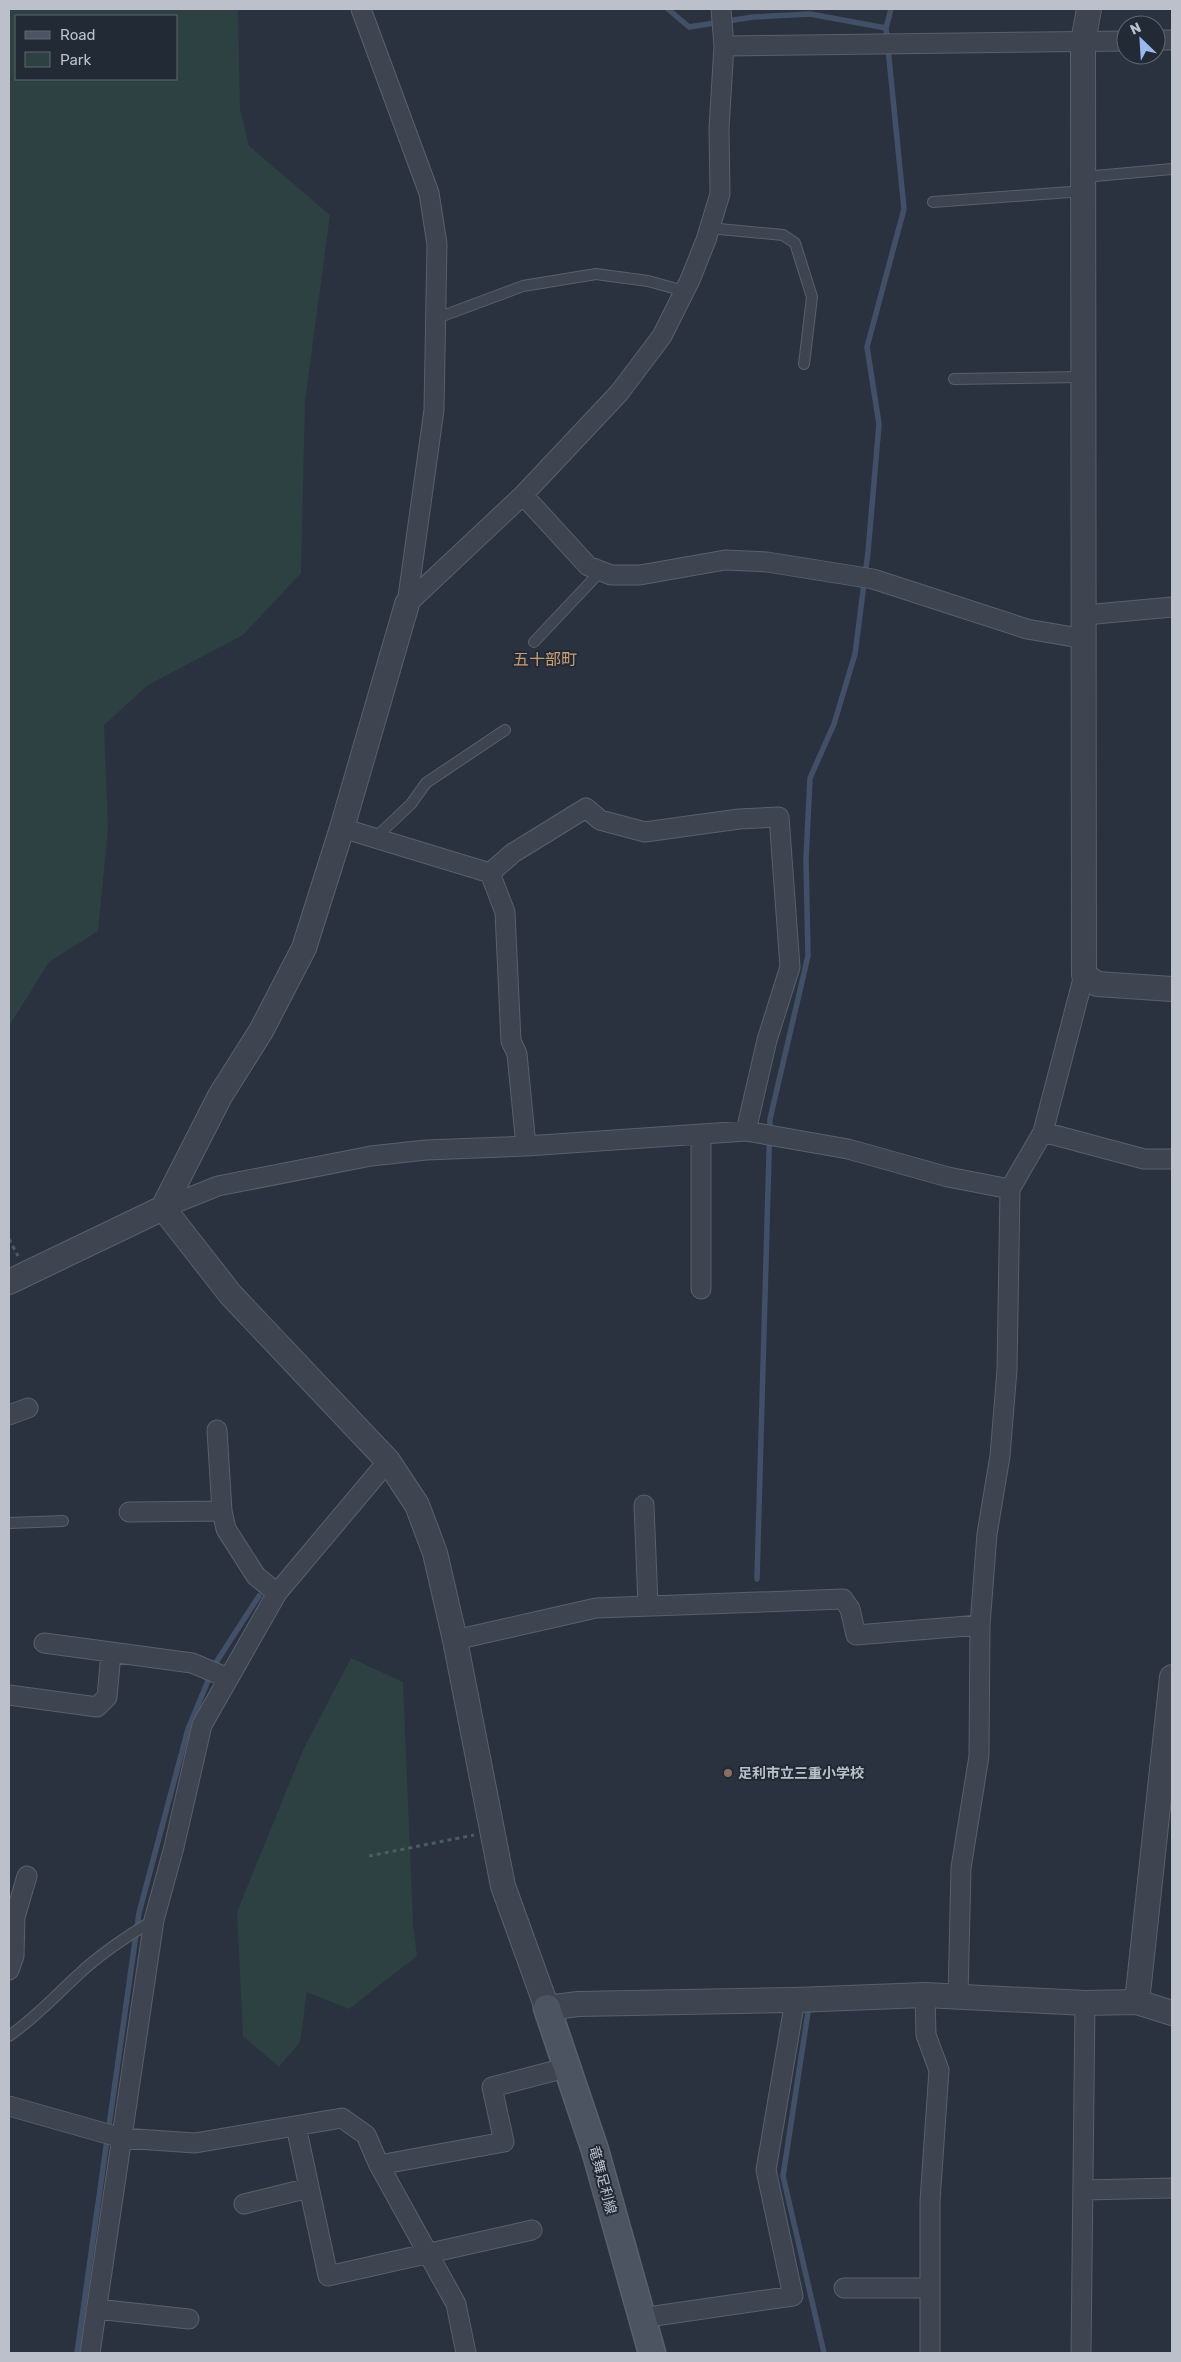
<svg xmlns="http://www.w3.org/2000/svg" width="1181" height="2362" font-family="Rubik,'Noto Sans JP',sans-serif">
	<rect width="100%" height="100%" fill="#2a3240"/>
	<path fill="#2d4042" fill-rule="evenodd" d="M9,9h229l2,100 9,37 81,69 -25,186 -4,172 -58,62 -95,50 -44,40 4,104 -10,102 -49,31 -40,64zM16,16h160v63h-160z
		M351,1658l52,24 10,243 4,31 -68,53 -42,-17 -7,50 -21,25 -36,-31 -6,-124 66,-162z"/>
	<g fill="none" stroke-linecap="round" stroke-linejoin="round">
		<path stroke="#415067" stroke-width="5.5" d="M668,9l21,18 64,-10 57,-3 76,14 18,181 -37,138 12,77 -11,128 -13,102 -21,70 -24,54 -4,81 2,97 -38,163 -13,460
			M886,28l5,-19
			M808,2012l-25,164 41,177
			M77,2353l62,-440 49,-184 27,-65 44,-68"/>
		<defs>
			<path id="service" d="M1084,177l88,-8
				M933,202l151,-11
				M709,228l74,7 12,8 17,54 -8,67
				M437,318l86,-32 73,-12 52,7 36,10
				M954,379l130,-2
				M534,642l67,-71
				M375,838l36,-34 15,-21 79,-53
				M9,1523l54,-2
				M9,2036c26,-18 46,-40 69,-61 23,-22 49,-39 76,-55"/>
			<path id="minor" d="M361,9l68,184 8,51 -3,166 -27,194
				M1156,40h16
				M724,46l402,-5
				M523,495l65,71 23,9h29l85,-15 42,2 106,17 154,50 58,10
				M407,604l116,-109 96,-102 43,-57 28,-56 16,-40 14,-46 -1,-66 5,-82 -3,-37
				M1085,615l87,-8
				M342,828l148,45
				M490,873l23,-20 73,-45 14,12 45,12 94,-13 40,-2 11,150 -23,73 -21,91
				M490,873l15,39 6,129 6,13 9,92
				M1043,1132l101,27h28
				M701,1134v155
				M163,1208l55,-22 153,-30 55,-6 100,-4 220,-15 102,18 100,28 62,12
				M9,1415l19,-7
				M217,1430l5,81 4,18 30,47 21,17
				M644,1505l4,100
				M129,1512l93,-1
				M455,1640l141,-32 247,-9 7,10 6,26 124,-10
				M44,1643l148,20 36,15
				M9,1695l88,12 10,-10 4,-44
				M9,1970l5,-14 1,-39 12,-41
				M925,1995l1,40 13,35 -9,131v152
				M958,1997l3,-129 18,-112 1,-131 7,-91 13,-78 7,-86 3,-181 33,-57 41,-157
				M9,2106l113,32 73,5 147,-25 24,17 13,30 77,139 10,49
				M296,2126l32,150 204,-46
				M379,2165l125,-23 -12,-55 77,-20
				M1083,2190l89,-2
				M244,2204l65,-16
				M844,2288h86
				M96,2309l93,10
				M641,2318l152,-22 -27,-126 29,-170
				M90,2353l64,-433 20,-73 28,-122 75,-132 111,-132
				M1081,2353l4,-350"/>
			<path id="tertiary" d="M1089,9l-6,33 1,933 13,9 75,5
				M163,1208l68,87 157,166 29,44 18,48 20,87 48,246 44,122 31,-4 217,-4 130,-5 160,8 52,-1 35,11
				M9,1282l154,-74 57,-112 41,-65 43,-83 38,-120 65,-224
				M1137,2002l35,-325"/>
			<path id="secondary" d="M547,2008l48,142 57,203"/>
		</defs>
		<use href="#service" stroke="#59606a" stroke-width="12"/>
		<use href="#minor" stroke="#59606a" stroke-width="21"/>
		<use href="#tertiary" stroke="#59606a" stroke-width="26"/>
		<use href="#secondary" stroke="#59606a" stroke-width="29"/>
		<path stroke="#4c5d60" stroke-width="3" stroke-dasharray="4 4" stroke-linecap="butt" d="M9,1239l9,17
			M369,1856l105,-21"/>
		<use href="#service" stroke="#3e4550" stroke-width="10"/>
		<use href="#minor" stroke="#3e4550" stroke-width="19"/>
		<use href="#tertiary" stroke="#3e4550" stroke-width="24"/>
		<use href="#secondary" stroke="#4c5462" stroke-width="26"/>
	</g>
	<circle fill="#8d6e63" stroke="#222a35" stroke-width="2" cx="728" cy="1773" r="5"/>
	<g text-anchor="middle" stroke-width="4" stroke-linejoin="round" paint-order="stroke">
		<g font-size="14" font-weight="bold" fill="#bbc0ca" stroke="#222a35" text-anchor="start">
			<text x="738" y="1778">足利市立三重小学校</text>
		</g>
		<g font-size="14" fill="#bbc0ca" stroke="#222a35">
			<text transform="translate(603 2180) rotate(75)" y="5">竜舞足利線</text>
		</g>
		<g font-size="16" fill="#cb9d75" stroke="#222a35">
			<text x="545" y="665">五十部町</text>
		</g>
	</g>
	<rect width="1181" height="2362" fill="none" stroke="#bbc0ca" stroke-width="20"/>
	<rect x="15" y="15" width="162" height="65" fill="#222a35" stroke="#5f6671"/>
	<rect x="25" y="31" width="25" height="8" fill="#4c5462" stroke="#5f6671"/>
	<text x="60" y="40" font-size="15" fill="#bbc0ca">Road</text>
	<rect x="25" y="52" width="25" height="15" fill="#2d4042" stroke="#5f6671"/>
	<text x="60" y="65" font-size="15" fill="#bbc0ca">Park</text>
	<g transform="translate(1141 40) rotate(335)"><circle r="24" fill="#222a35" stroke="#5f6671"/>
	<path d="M0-4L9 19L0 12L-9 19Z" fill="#9cb9ee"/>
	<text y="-8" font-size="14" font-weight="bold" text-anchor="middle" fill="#bbc0ca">N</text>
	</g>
</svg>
